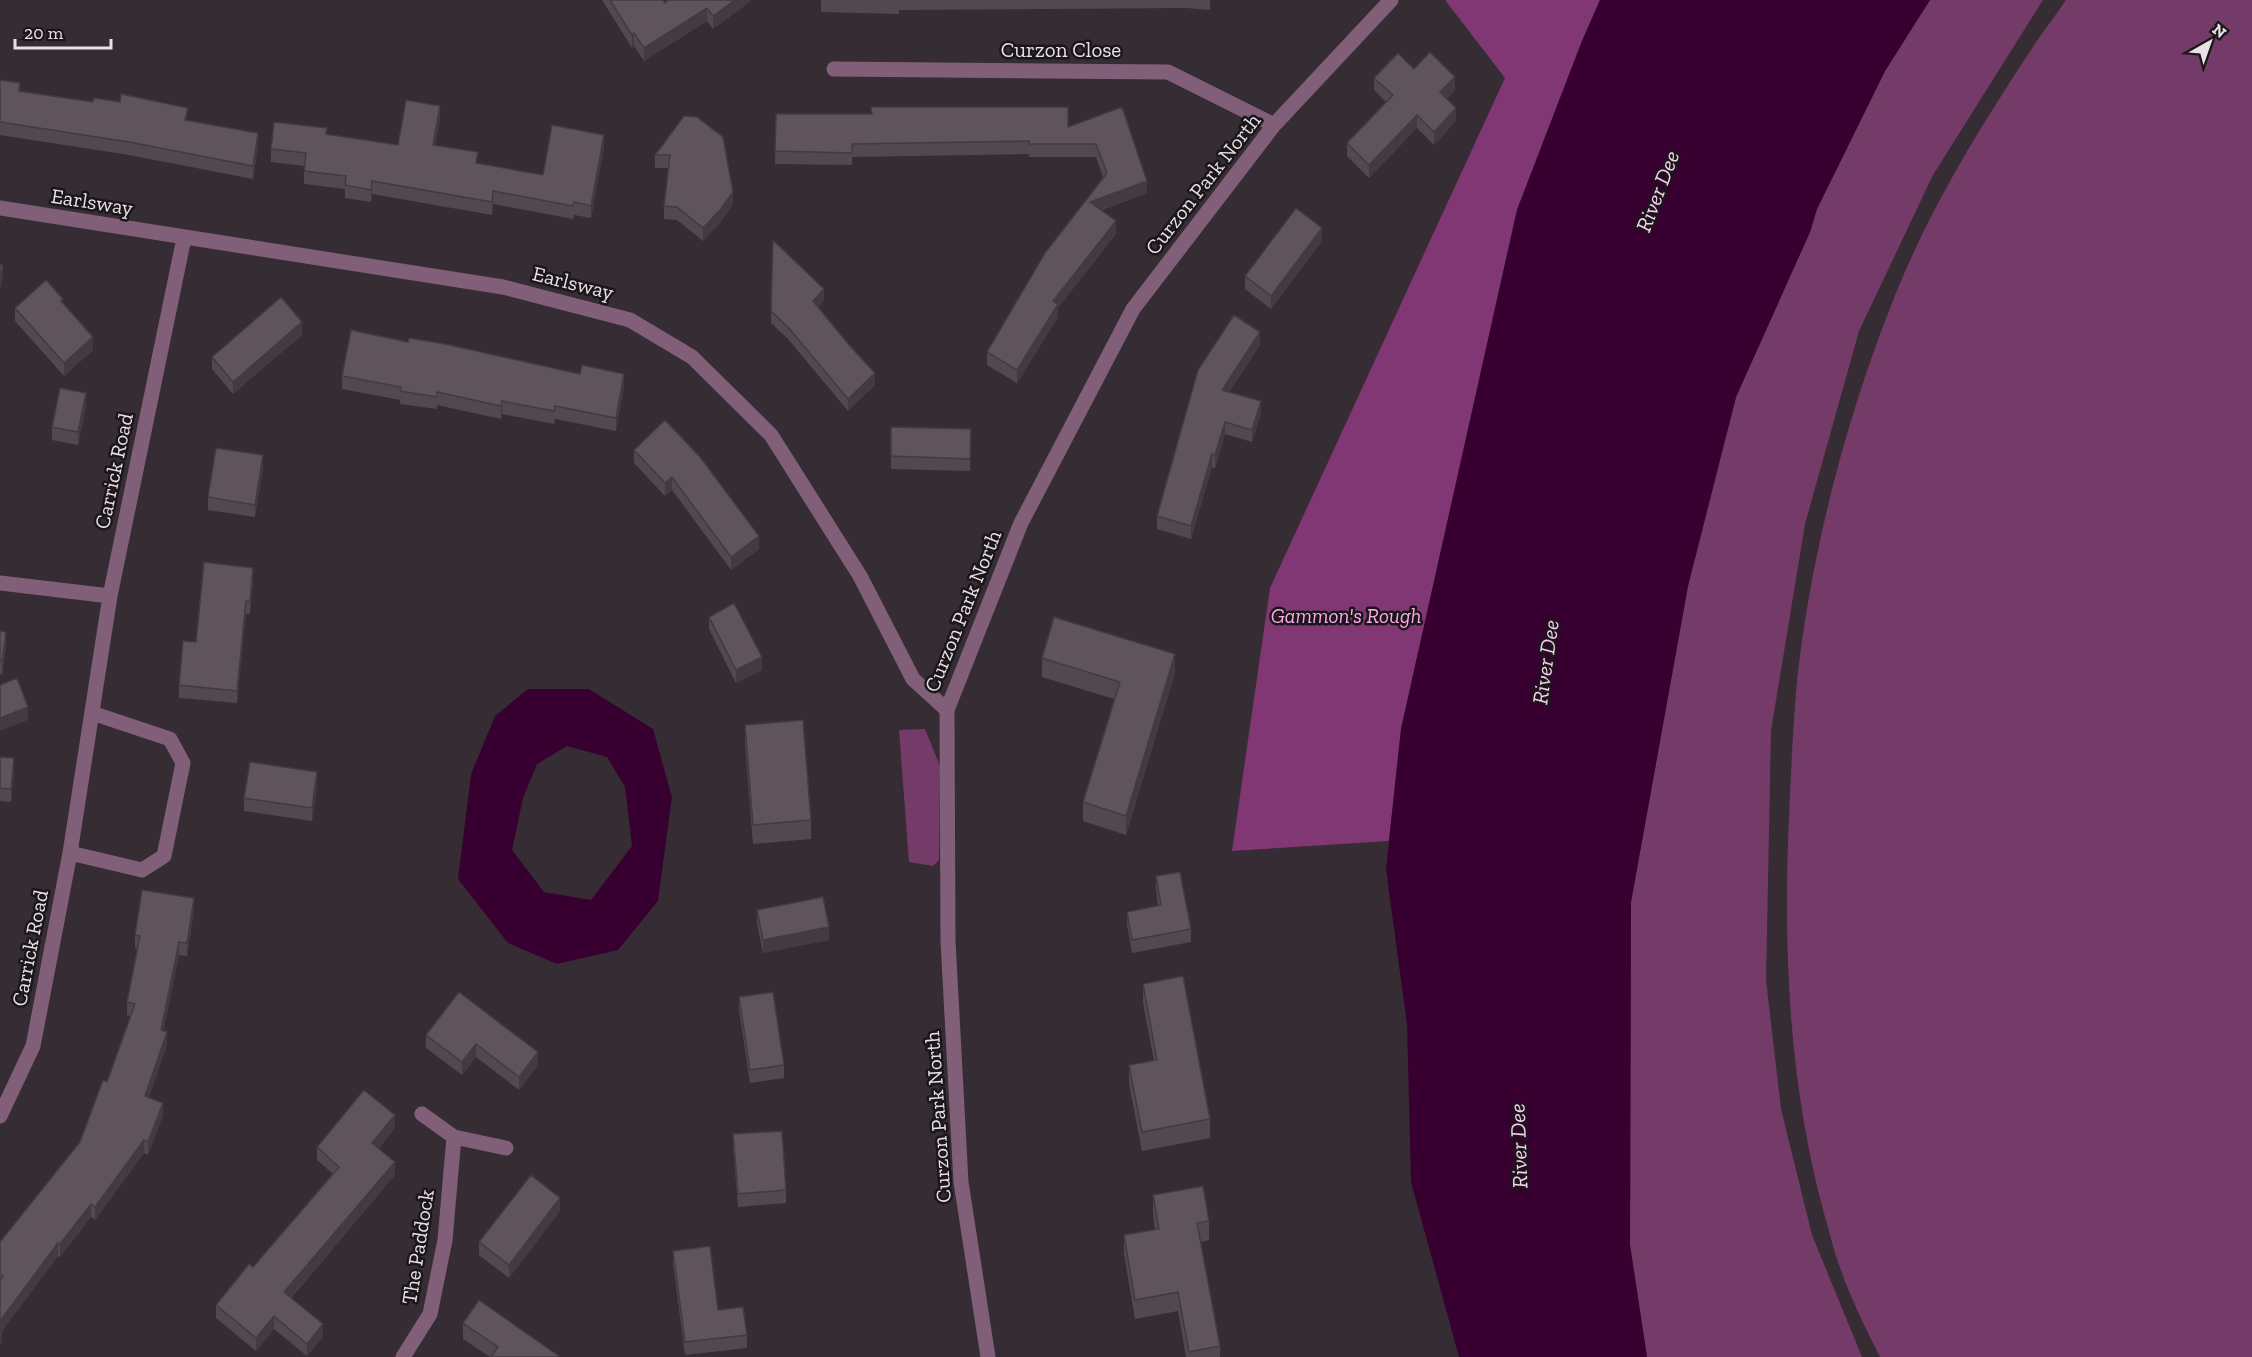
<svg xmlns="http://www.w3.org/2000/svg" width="2252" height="1357" font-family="'Zilla Slab',serif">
	<rect width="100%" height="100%" fill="#362c34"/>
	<path fill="#743b69" d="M1930,0h113l-110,175 -74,156 -54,193 -34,207 -5,249 15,129 31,126 50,122h-215l-17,-112 1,-343 57,-316 48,-189 74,-165 7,-23 68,-138z
		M2066,0h186v1357h-372c-15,-30 -30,-60 -41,-92 -6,-16 -9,-32 -14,-48 -36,-130 -42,-265 -36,-400 2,-45 4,-91 8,-136 14,-128 49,-263 97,-383 34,-86 84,-168 135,-245 11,-18 25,-35 37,-53z
		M925,729l15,37 -1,94 -6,6 -24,-4 -10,-132z"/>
	<path fill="#823775" d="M1445,0h155l-18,41 -65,169 -116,519 -12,112 -157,10 38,-263 235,-510z"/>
	<path fill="#380031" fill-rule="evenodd" d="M1600,0h330l-45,71 -68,138 -7,23 -74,165 -48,189 -57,316 -1,343 17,112h-188l-48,-175 -4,-157 -21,-156 15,-140 116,-519 65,-169z
		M528,689h61l64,40 19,68 -14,104 -40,49 -61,14 -49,-21 -50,-64 13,-105 24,-58zM567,746l40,11 18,30 7,59 -41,54 -47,-8 -32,-42 11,-52 14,-34z"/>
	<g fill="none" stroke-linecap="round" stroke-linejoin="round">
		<path stroke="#815f79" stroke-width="15" d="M834,69l334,3 106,53
			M0,208l503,79 127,33 62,37 79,78 89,141 53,103 34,31
			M0,583l110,13
			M70,853l72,17 22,-14 19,-93 -13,-24 -78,-26
			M422,1114l32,23 52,11
			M0,1116l33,-70 37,-193 40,-257 74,-358
			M403,1357l27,-43 15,-74 9,-103
			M988,1357l-27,-175 -13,-241 -1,-231 74,-187 112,-214 141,-184 117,-125"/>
	</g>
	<path fill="#52484f" d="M602,0h61l2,3 3,-3h84l-39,29 -6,-8 -63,40 -10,-15 -2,2z
		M821,0h389v10l-24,-2 -287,2v4l-78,-2z
		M1414,69l41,21 -9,9 10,22 -22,24 -17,-17 -48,50 -22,-22v-13l39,-41 -12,-12v-12z
		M0,80l20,11 168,30 70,25 -5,33 -124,-24 -129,-20z
		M1122,107l25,86 -45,17 14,24 -58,74v9l-41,66 -30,-18v-13l116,-175 -7,-20h-67v-3l-177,3v8l-77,-1 1,-50 292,13z
		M684,116l49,88 -13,19 -17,18 -26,-21 -13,-1v-13l5,-38h-14v-13z
		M440,119l-5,27 43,17 65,12 61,-28 -13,71 -17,-3 -1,4 -80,-15 -1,11 -120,-21 -1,8 -26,-4v-9l-41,-5v-18l-33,-4v-13l56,-15 71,11z
		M773,240l51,61 -6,6 57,78 -27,26 -60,-72 -17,-16z
		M1322,241l-51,68 -26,-20v-13z
		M15,308l78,42 -29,26 -49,-55z
		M302,335l-69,59 -21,-25v-12z
		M1260,345l-31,47 32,22 -9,28 -27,-8 -10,34 -3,-1 -21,72 -34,-10v-13l41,-146z
		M342,376l282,10 -8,45 -61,-12 -1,5 -52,-10 -1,5 -64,-14v4l-37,-5v-4l-58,-11z
		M86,406l-8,39 -26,-5v-13z
		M891,427l80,2 -1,42 -79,-2z
		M634,450l66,7 59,92 -28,21 -59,-80 -7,6 -31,-33z
		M263,468l-8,49 -47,-7v-13z
		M253,581l-3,33h-4l-9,89 -58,-5v-13l17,-43z
		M709,617l53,53 -26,13 -27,-54z
		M0,631l6,14 -4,30 -2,-1z
		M1042,658l133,15 -49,162 -43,-14v-19l31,-103 -72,-22z
		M745,725l66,95v19l-58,5 -8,-100z
		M0,757l14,14 -3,31 -11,-1z
		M317,785l-5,36 -68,-10v-13z
		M1156,876l35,53v13l-59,11 -5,-28v-13l31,-6 -2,-17z
		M194,910l-7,46 -8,-1 -16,76 4,14 -18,52 14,18 -15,40 -4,-2 -49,67 -4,-3 -31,40 -2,-1 -56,75v11l-2,3v-103l80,-100 27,-60 23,-66 -3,-1v-13l11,-54h-3v-13z
		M757,910l72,30 -66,13 -6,-30z
		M1143,984l67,135v19l-68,13 -13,-67v-19l25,-4 -11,-58z
		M459,992l79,73 -19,25 -43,-33 -14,18 -36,-27v-13z
		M739,997l45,68v13l-34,5 -11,-73z
		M395,1128l-16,20 16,27 -104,123 32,39 -16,19 -33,-27 -18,22 -40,-33v-13l37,-38 80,-93 -16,-14v-13z
		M733,1134l53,56v13l-48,4 -5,-60z
		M1153,1195l56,26v19l-8,2 19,104v11h-34l-8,-46 -43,8 -11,-65v-19l31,-5 -2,-16z
		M560,1211l-51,67 -30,-23v-13z
		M673,1251l45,59 29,25v13l-62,7 -12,-92z
		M463,1323l96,34h-69l-27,-18z"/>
	<path fill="#423b40" d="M735,0h17l-39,29v-13z
		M707,8v13l-63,40v-13z
		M634,33v13l-2,2v-13z
		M1455,77v13l-15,15v-13z
		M440,106v13l-7,39v-13z
		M1456,108v13l-22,24v-13z
		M1417,115v13l-48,50v-13z
		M258,133v13l-5,33v-13z
		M604,135v12l-13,71v-12z
		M372,181v13l-1,8v-12z
		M1147,181v12l-57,21v-12z
		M493,191v13l-1,11v-13z
		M733,192v12l-13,19 -17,18v-13z
		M1116,221v13l-58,74v9l-41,66v-13l36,-69z
		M1322,228v13l-51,68v-13z
		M3,265v11l-3,16v-11z
		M824,289v12l-11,12v-12z
		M302,322v13l-69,59v-12z
		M1260,332v13l-38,58v-13z
		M93,337v13l-29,26v-13z
		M875,373v12l-27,26v-12z
		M624,374v12l-8,45v-13z
		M86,393v13l-8,39v-13z
		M502,401v13l-1,5v-13z
		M1261,401v13l-9,28v-12z
		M1225,422v12l-10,34v-13z
		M1212,454v13l-21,72v-13z
		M263,455v13l-8,49v-12z
		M672,477v13l-7,6v-13z
		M759,536v13l-28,21v-13z
		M253,568v13l-3,33v-13z
		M246,601v13l-9,89v-12z
		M6,632v13l-4,30v-13z
		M1175,654v19l-49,162v-19z
		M762,657v13l-26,13v-13z
		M28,707v13l-28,11v-13z
		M14,758v13l-3,31v-13z
		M317,772v13l-5,36v-13z
		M194,898v12l-7,46v-13z
		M829,927v13l-66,13v-13z
		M179,942v13l-18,88v-13z
		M167,1032v13l-22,64v-13z
		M476,1044v13l-14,18v-13z
		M538,1052v13l-19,25v-13z
		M163,1103v12l-15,40v-13z
		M395,1115v13l-23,28v-13z
		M144,1140v13l-49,67v-13z
		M395,1162v13l-111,130v-13z
		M560,1198v13l-51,67v-13z
		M91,1204v13l-31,40v-13z
		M58,1243v13l-56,75v11l-2,3v-24z
		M274,1316v13l-18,22v-13z
		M323,1324v13l-16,19v-12z"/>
	<path fill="#5f545c" stroke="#423b40" stroke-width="1.5" d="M610,0h53l2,3 3,-3h67l-22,16 -6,-8 -63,40 -10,-15 -2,2z
		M1430,52l25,25 -15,15 16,16 -22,24 -17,-17 -48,50 -22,-22 46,-48 -19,-17 24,-25 16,16z
		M0,80l20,3 -1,8 74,11 1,-4 26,4 1,-8 67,14 -3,12 73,13 -5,33 -124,-24 -129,-20z
		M406,100l34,6 -7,39 45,7 -2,11 67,12 9,-50 52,10 -13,71 -17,-4 -1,4 -80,-15 -1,11 -120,-21 -1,9 -26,-5 1,-9 -42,-5 2,-18 -35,-4 3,-27 53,6 -1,6 72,11z
		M871,107h197v20l54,-20 25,74 -57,21 26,19 -63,80 5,3 -41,66 -30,-18 58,-99 62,-80 -11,-29h-67v-3l-177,3v9l-77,-2 1,-37h96z
		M684,116l13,1 26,20 10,55 -13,18 -17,18 -26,-21 -13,-1 6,-51h-15z
		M1296,208l26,20 -51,68 -26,-20z
		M773,240l51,49 -11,12 37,45 25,27 -27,26 -60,-72 -17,-16z
		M0,264l3,1 -3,16z
		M46,280l17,19 -2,2 32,36 -29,26 -49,-55z
		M281,297l21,25 -69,60 -21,-25z
		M1234,315l26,17 -38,58 39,11 -9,29 -27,-8 -10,33 -3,-1 -21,72 -34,-10 41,-146z
		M351,330l57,12 1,-4 36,6 135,30 2,-9 42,9 -8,44 -61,-12 -1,5 -52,-10 -1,5 -64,-14v5l-37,-6 1,-4 -59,-11z
		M60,388l26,5 -8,39 -26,-5z
		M665,420l35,37 59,79 -28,21 -59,-80 -7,6 -31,-33z
		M891,427l80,2 -1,30 -79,-3z
		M216,448l47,7 -8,50 -47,-8z
		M204,562l49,6 -3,33h-4l-9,90 -58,-6 4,-44 13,1z
		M734,603l28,54 -26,13 -27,-53z
		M1054,617l121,37 -49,162 -43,-14 37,-120 -78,-24z
		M0,631l6,1 -4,30 -2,-1z
		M17,678l11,29 -28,11v-33z
		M803,720l8,100 -58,5 -8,-100z
		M0,757l14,1 -3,31 -11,-1z
		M250,762l67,10 -5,36 -68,-10z
		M1180,872l11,57 -59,11 -5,-28 34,-7 -5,-29z
		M142,890l52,8 -7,45 -8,-1 -18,88 6,2 -22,64 18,7 -15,39 -4,-2 -49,67 -4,-3 -31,40 -2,-1 -58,78v-41l3,-4 -3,-2v-32l80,-100 23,-62 4,2 28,-78 -8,-2 13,-66 -5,-1z
		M823,897l6,30 -66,13 -6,-30z
		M1183,976l27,143 -68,13 -13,-67 28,-5 -14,-76z
		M459,992l79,60 -19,25 -43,-33 -14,18 -36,-27z
		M773,992l11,73 -34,5 -11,-73z
		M364,1090l31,25 -23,28 23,19 -111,130 39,32 -16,20 -33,-28 -18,22 -40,-33 33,-41 4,3 86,-100 -22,-20z
		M782,1131l4,59 -48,4 -5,-60z
		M531,1175l29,23 -51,67 -30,-23z
		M1203,1186l6,35 -12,2 23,123 -31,6 -11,-60 -43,8 -11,-65 35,-6 -6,-34z
		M710,1246l8,64 25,-3 4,28 -62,7 -12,-91z
		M479,1300l80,56 -1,1h-67l7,-10 -35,-24z"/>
	<g text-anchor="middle" stroke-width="5" stroke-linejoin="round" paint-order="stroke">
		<g font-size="21" fill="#e8e1e6" stroke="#1b161a">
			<text x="1061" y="57">Curzon Close</text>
			<text transform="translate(1203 184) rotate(-52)" y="7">Curzon Park North</text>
			<text transform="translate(92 202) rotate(9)" y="7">Earlsway</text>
			<text transform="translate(573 283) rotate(14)" y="7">Earlsway</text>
			<text transform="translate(114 471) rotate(-78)" y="7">Carrick Road</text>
			<text transform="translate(963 611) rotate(-68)" y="7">Curzon Park North</text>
			<text transform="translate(30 948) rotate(-79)" y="7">Carrick Road</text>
			<text transform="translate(938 1117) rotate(-94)" y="7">Curzon Park North</text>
			<text transform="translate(418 1247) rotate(-81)" y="7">The Paddock</text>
		</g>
		<g font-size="21" font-style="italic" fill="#fdaaec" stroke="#1b161a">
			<text x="1346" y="623">Gammon's Rough</text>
		</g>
		<g font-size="22" font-style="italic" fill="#f9ceef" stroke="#1b161a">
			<text transform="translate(1657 191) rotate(-69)" y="8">River Dee</text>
			<text transform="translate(1545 662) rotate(-82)" y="8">River Dee</text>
			<text transform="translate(1518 1146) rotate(-92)" y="8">River Dee</text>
		</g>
	</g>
	<g transform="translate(2210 42) rotate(40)" stroke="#1b161a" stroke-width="4.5" paint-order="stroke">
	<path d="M0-4.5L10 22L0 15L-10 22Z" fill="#e8e1e6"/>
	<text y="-9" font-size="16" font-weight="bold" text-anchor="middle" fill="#e8e1e6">N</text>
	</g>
	<path d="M15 39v9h96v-9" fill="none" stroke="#e8e1e6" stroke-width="3"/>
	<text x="24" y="39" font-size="18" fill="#e8e1e6" stroke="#1b161a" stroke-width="4.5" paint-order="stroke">20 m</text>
</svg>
